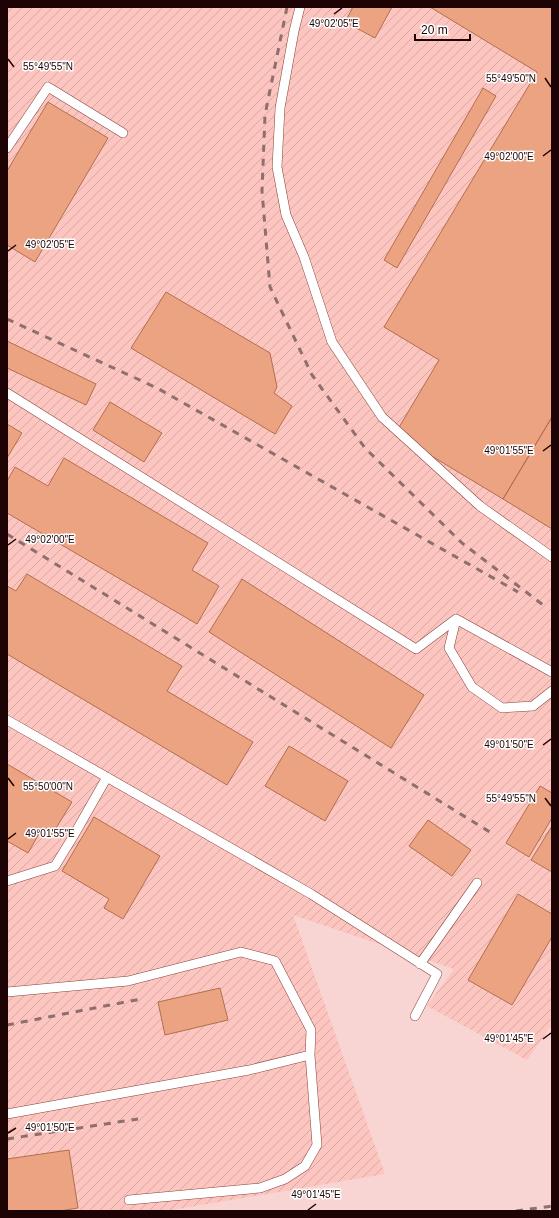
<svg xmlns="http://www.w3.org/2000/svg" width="559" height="1218" font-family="Arial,sans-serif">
	<defs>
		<pattern id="industrial-furrows" width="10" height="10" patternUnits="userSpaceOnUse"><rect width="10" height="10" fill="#fdc5bf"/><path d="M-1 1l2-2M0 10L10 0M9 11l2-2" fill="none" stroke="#d8a8a2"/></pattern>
	</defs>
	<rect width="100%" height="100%" fill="#f8d5d2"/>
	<path fill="url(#industrial-furrows)" d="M7,7h545v1018l-25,35 -100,-54 27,-37 -161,-54 92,259 -219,37h-159z"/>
	<path fill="#eca382" stroke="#b26e4e" d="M353,7h39l-17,31 -30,-16z
		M430,7h122v410l-49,82 -108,-65 44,-74 -55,-33 153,-255z
		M483,88l13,8 -99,172 -13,-8z
		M48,102l60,36 -73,124 -28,-17v-74z
		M166,292l104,61 7,34 -3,6 18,13 -17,28 -144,-86z
		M7,341l89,43 -10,21 -79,-37z
		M110,402l52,31 -18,29 -51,-32z
		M552,417v112l-49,-30z
		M7,424l15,9 -15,25z
		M64,458l144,85 -16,27 27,16 -22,38 -190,-111v-32l8,-14 33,19z
		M27,574l155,92 -15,25 86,51 -26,43 -220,-131v-68l9,5z
		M242,579l182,116 -33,53 -182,-116z
		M289,746l59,35 -23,40 -60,-35z
		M7,764l65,38 -22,36 -10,-6 -12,21 -21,-12z
		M540,786l12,7v25l-23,39 -23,-14z
		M94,817l66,39 -37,63 -19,-11 5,-9 -47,-28z
		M428,820l43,30 -19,26 -43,-30z
		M552,826v46l-21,-12z
		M518,894l34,20v23l-40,68 -44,-25z
		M220,988l8,32 -63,15 -7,-33z
		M69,1150l9,58 -18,3h-53v-52z"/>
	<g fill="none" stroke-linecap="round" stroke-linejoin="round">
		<defs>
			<path id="service" d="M300,7l-6,24 -14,77 -3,59 9,48 18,42 28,85 50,75 98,89 72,51
				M7,148l41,-61 75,46
				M7,393l409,256 40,-30 96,53
				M456,619l-7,29 23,39 30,21 31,-2 19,-15
				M7,720l304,174 126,80 -22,42
				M7,881l48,-15 19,-31 33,-58
				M420,964l57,-81
				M7,992l121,-11 113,-29 34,9 36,69 -1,25 -61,15 -242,44
				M129,1200l131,-12 25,-9 20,-13 12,-21 -7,-90"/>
		</defs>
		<use href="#service" stroke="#89423d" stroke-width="10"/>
		<use href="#service" stroke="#fff" stroke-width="9"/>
		<path stroke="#8e6f6e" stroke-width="3" stroke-dasharray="7 7" stroke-linecap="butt" d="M287,7l-22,108 -3,76 8,96 42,88 53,73 97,95 85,65
			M7,319l150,69 361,204
			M7,534l486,300
			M7,1025l134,-26
			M7,1139l131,-20
			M516,1211l36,-5"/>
	</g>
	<path fill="none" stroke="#1d0303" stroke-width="1.5" d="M334,14l8,-6M8,59l6,8M545,78l6,9M543,156l8,-6M8,251l8,-6M543,451l8,-6M8,545l8,-6M543,745l8,-6M8,778l6,8M545,798l6,8M8,839l8,-6M543,1039l8,-6M8,1133l8,-5M308,1210l8,-6"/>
	<g font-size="10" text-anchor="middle" fill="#1d0303" stroke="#fff" stroke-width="3" stroke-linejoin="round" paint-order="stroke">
		<text x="334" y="27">49°02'05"E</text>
		<text x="48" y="70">55°49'55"N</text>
		<text x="511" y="82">55°49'50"N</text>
		<text x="509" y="160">49°02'00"E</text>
		<text x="50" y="248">49°02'05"E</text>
		<text x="509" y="454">49°01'55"E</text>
		<text x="50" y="543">49°02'00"E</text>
		<text x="509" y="748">49°01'50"E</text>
		<text x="48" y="790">55°50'00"N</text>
		<text x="511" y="802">55°49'55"N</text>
		<text x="50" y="837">49°01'55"E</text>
		<text x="509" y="1042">49°01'45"E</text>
		<text x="50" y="1131">49°01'50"E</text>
		<text x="316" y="1198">49°01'45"E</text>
	</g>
	<rect width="559" height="1218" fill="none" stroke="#1d0303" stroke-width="16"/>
	<path d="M415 34v6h55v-6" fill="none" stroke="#1d0303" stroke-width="2"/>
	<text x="421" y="34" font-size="12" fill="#1d0303" stroke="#ffffff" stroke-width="3" paint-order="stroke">20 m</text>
</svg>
